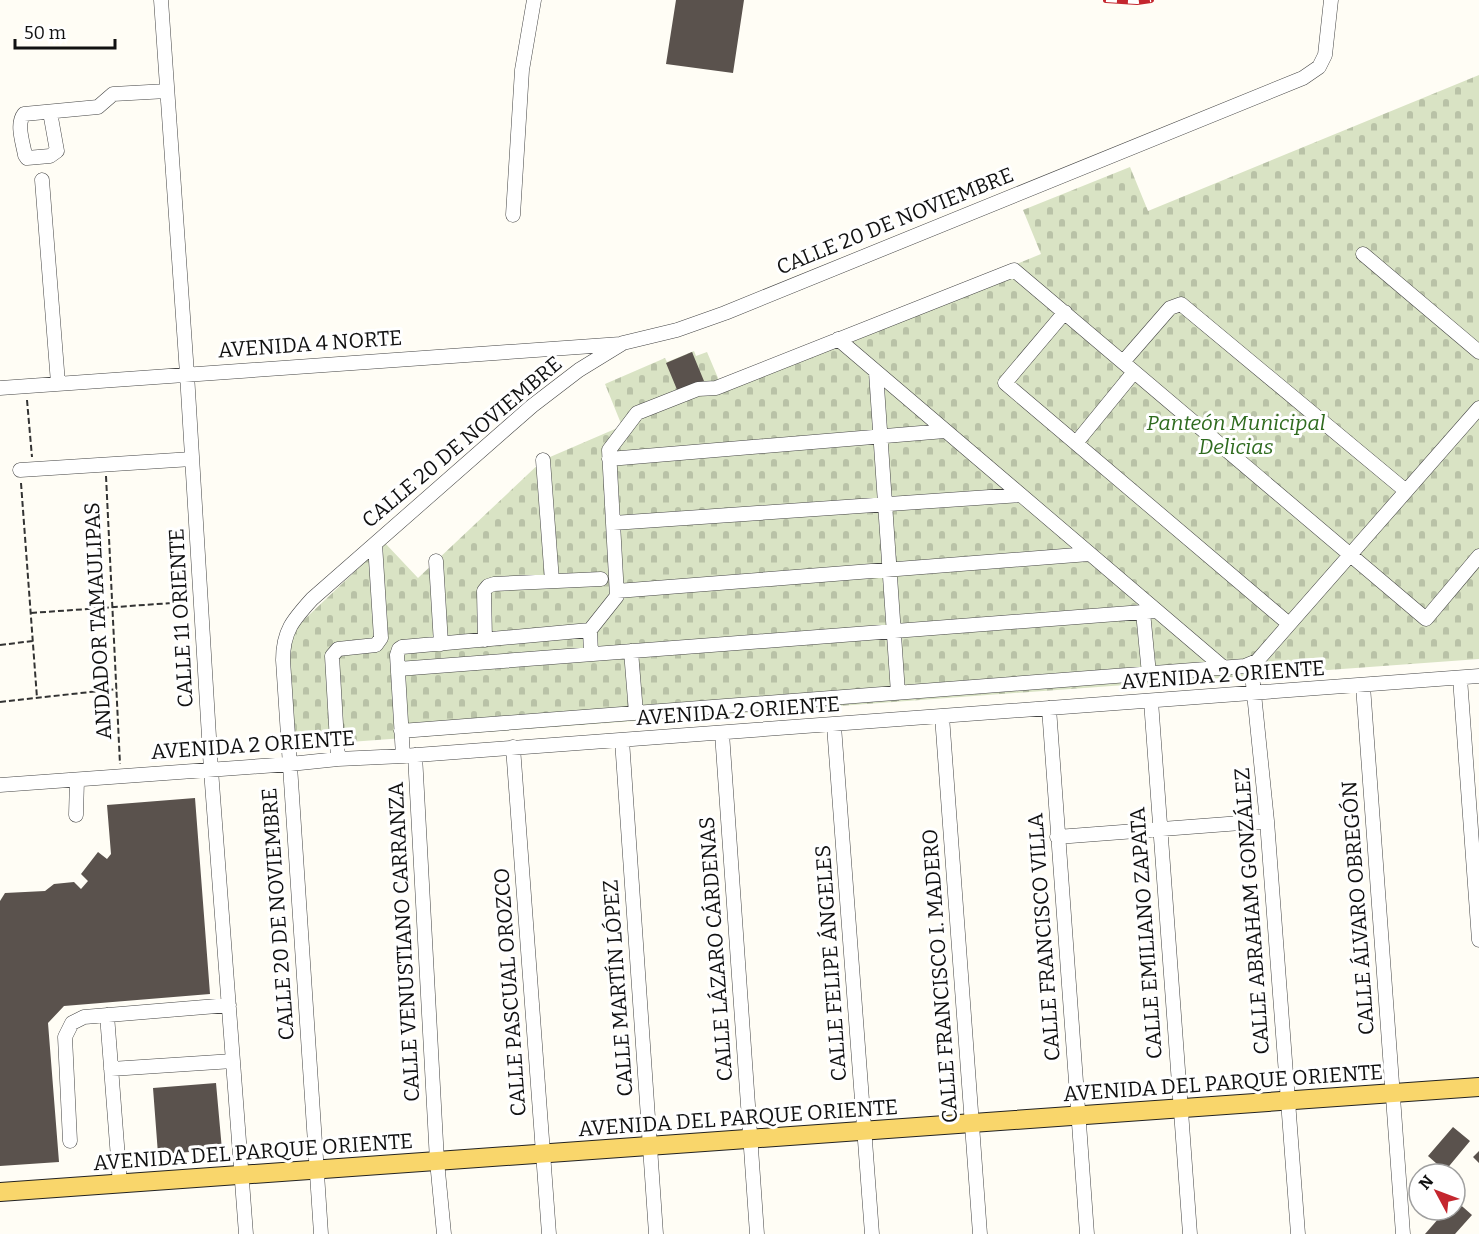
<svg xmlns="http://www.w3.org/2000/svg" width="1479" height="1234" font-family="Bitter,serif">
	<defs>
		<pattern id="cemetery-stones" width="16" height="16" patternUnits="userSpaceOnUse" patternTransform="scale(1.5)"><rect width="16" height="16" fill="#d9e3c4"/><path d="M2 7V4a2 2 0 0 1 4 0v3zM10 15v-3a2 2 0 0 1 4 0v3z" fill="#b9c2a7"/></pattern>
	</defs>
	<rect width="100%" height="100%" fill="#fffdf5"/>
	<path fill="url(#cemetery-stones)" d="M1479,75v584l-1184,87 -7,-111 97,-92 33,35 125,-118 79,-34 -17,-42 60,-26 2,4 27,-11 2,5 11,-4 14,33 320,-131 -18,-44 107,-43 18,44z"/>
	<path fill="#5a524d" d="M676,0h68l-11,73 -67,-9z
		M692,352l12,29 -26,11 -12,-29z
		M195,798l15,196 -146,12 -16,17 11,139 -59,4v-265l5,-8 40,-2 9,-7 20,-2 7,7 7,-8 -7,-7 17,-22 9,7 4,-5 -4,-49z
		M216,1083l6,67 -64,4 -5,-66z
		M1453,1127l17,14 -25,30 -17,-15z
		M1479,1151v12l-6,-6z
		M1455,1200l17,15 -17,19h-30l21,-24h9z"/>
	<g fill="none" stroke-linecap="round" stroke-linejoin="round">
		<defs>
			<path id="minor" d="M161,0l26,374 24,396 35,464
				M50,112l7,39 -7,5 -23,2 -2,-3c-2,-12 -9,-31 -1,-41l74,-7 15,-13 54,-3
				M42,180l16,203
				M513,215l9,-145 12,-70
				M1363,254l116,98
				M1065,312l-60,71 284,241
				M838,339l386,329
				M1123,362l47,-54 11,-4 225,187
				M876,372l22,321
				M0,388l621,-44
				M1076,443l58,-71
				M609,459l336,-28
				M543,460l9,121
				M20,470l172,-11
				M613,523l407,-28
				M436,561l5,83
				M617,591l472,-37
				M1143,612l6,62
				M485,640l-1,-49 4,-5 6,-2 107,-5
				M631,651l5,62
				M591,654l-1,-24 27,-34 -8,-146 28,-37 61,-24 18,-1 298,-118 412,349 53,-63
				M1251,664l16,157 31,413
				M398,669l758,-58
				M1460,678l19,262
				M1363,686l40,548
				M1151,701l39,533
				M1049,708l38,526
				M942,716l38,518
				M834,726l38,508
				M401,731l844,-65 12,-5 222,-253
				M722,733l35,501
				M622,740l34,494
				M513,747l36,487
				M415,755l22,406 7,73
				M403,756l-6,-101 2,-6 3,-2 188,-17
				M338,759l-6,-103 6,-7 38,-4 5,-7 -6,-94
				M0,785l290,-21 48,-5 65,-3 1076,-80
				M76,815l1,-35
				M1057,837l210,-16
				M107,1015l13,169
				M111,1069l122,-8
				M70,1141l-5,-104 7,-14 12,-6 145,-12
				M321,1234l-38,-574c0,-29 10,-40 29,-61l220,-193 47,-36 44,-27 54,-13 48,-17 578,-235 16,-11 6,-12 6,-55"/>
			<path id="major" d="M0,1192c493,-33 986,-72 1479,-105"/>
		</defs>
		<use href="#minor" stroke="#444" stroke-width="15"/>
		<use href="#major" stroke="#222" stroke-width="20"/>
		<path stroke="#333" stroke-width="2" stroke-dasharray="6 3" stroke-linecap="butt" d="M27,400l5,57
			M106,476l14,288
			M21,483l16,215
			M31,613l155,-11
			M0,645l33,-4
			M0,702l117,-13"/>
		<use href="#minor" stroke="#fff" stroke-width="14"/>
		<use href="#major" stroke="#f9d66b" stroke-width="18"/>
		<defs>
			<path id="rail" d="M1106,0l31,2 14,-2"/>
		</defs>
		<use href="#rail" stroke="#c4262e" stroke-width="6"/>
		<use href="#rail" stroke="#fff" stroke-width="4" stroke-dasharray="11" stroke-linecap="butt"/>
	</g>
	<g text-anchor="middle" stroke-width="6" stroke-linejoin="round" paint-order="stroke">
		<g font-size="21" fill="#111" stroke="#fff">
			<text transform="translate(895 221) rotate(-22)" y="7">CALLE 20 DE NOVIEMBRE</text>
			<text transform="translate(310 344) rotate(-4)" y="7">AVENIDA 4 NORTE</text>
			<text transform="translate(462 442) rotate(-40)" y="7">CALLE 20 DE NOVIEMBRE</text>
			<text transform="translate(181 618) rotate(-93)" y="7">CALLE 11 ORIENTE</text>
			<text transform="translate(98 621) rotate(-93)" y="7">ANDADOR TAMAULIPAS</text>
			<text transform="translate(1223 675) rotate(-4)" y="7">AVENIDA 2 ORIENTE</text>
			<text transform="translate(738 711) rotate(-4)" y="7">AVENIDA 2 ORIENTE</text>
			<text transform="translate(253 745) rotate(-4)" y="7">AVENIDA 2 ORIENTE</text>
			<text transform="translate(1358 908) rotate(-94)" y="7">CALLE ÁLVARO OBREGÓN</text>
			<text transform="translate(1252 911) rotate(-94)" y="7">CALLE ABRAHAM GONZÁLEZ</text>
			<text transform="translate(278 914) rotate(-94)" y="7">CALLE 20 DE NOVIEMBRE</text>
			<text transform="translate(1146 933) rotate(-94)" y="7">CALLE EMILIANO ZAPATA</text>
			<text transform="translate(1044 937) rotate(-94)" y="7">CALLE FRANCISCO VILLA</text>
			<text transform="translate(404 942) rotate(-93)" y="7">CALLE VENUSTIANO CARRANZA</text>
			<text transform="translate(716 949) rotate(-94)" y="7">CALLE LÁZARO CÁRDENAS</text>
			<text transform="translate(831 963) rotate(-94)" y="7">CALLE FELIPE ÁNGELES</text>
			<text transform="translate(940 976) rotate(-94)" y="7">CALLE FRANCISCO I. MADERO</text>
			<text transform="translate(618 988) rotate(-94)" y="7">CALLE MARTÍN LÓPEZ</text>
			<text transform="translate(510 992) rotate(-94)" y="7">CALLE PASCUAL OROZCO</text>
			<text transform="translate(1223 1083) rotate(-4)" y="7">AVENIDA DEL PARQUE ORIENTE</text>
			<text transform="translate(738 1118) rotate(-4)" y="7">AVENIDA DEL PARQUE ORIENTE</text>
			<text transform="translate(253 1152) rotate(-4)" y="7">AVENIDA DEL PARQUE ORIENTE</text>
		</g>
		<g font-size="21" font-style="italic" fill="#2f6b1f" stroke="#fff">
			<text x="1236" y="430">Panteón Municipal<tspan x="1236" dy="24">Delicias</tspan></text>
		</g>
	</g>
	<g transform="translate(1437 1192) rotate(311)"><circle r="28" fill="#ffffff" stroke="#a0a0a0" stroke-width="1.5"/>
	<path d="M0-4.5L10 22L0 15L-10 22Z" fill="#c4262e"/>
	<text y="-9" font-size="16" font-weight="bold" text-anchor="middle" fill="#111111">N</text>
	</g>
	<path d="M15 39v9h100v-9" fill="none" stroke="#111111" stroke-width="3"/>
	<text x="24" y="39" font-size="18" fill="#111111" stroke="#ffffff" stroke-width="4.5" paint-order="stroke">50 m</text>
</svg>
